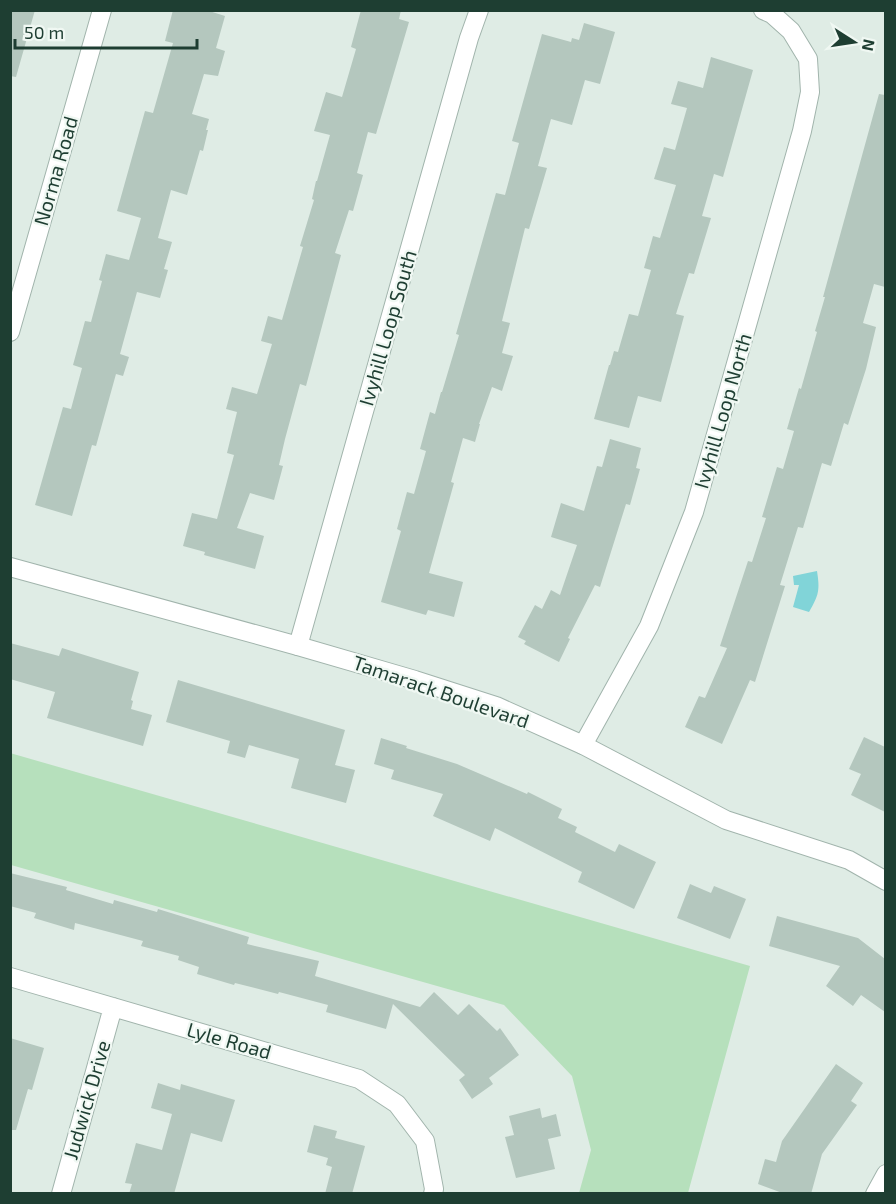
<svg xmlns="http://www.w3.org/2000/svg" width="896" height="1204" font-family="'Exo 2',sans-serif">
	<rect width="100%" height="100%" fill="#dfece5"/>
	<path fill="#b6e0bc" d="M10,753l740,213 -62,227h-109l12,-43 -19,-74 -68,-71 -493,-140z"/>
	<path fill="#81d4d8" d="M817,571c3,19 2,24 -8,41l-16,-5 6,-22h-5l-1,-9z"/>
	<path fill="#b4c7be" d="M10,10h25l-19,67 -6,-1z
		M173,10h33l19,6 -9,32 9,3 -7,25 -14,-2 -12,40 17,5 -3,11h2l-5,21 -3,-1 -13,45 -16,-5 -13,48 14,4 -8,27 4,1 -8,28 -23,-6 -17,62 9,3 -6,19 -7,-2 -20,72 -4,-1 -20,71 -37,-11 28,-98 8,2 11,-41 -9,-3 12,-44 6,1 11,-41 -3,-1 7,-26 23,6 12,-42 -24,-7 28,-100 8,2 20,-70 -8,-2z
		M361,10h40l-2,9 10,3 -33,112 -8,-2 -11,41 6,2 -10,36 -4,-1 -14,43 6,2 -35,131 -6,-2 -15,55 -6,26 4,1 -9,34 -24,-7 -13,35 27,8 -9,33 -51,-14 1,-3 -22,-6 9,-33 25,6 17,-64 -7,-2 10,-41 -11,-3 6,-22 25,7 15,-50 -11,-3 7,-25 14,4 21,-73 -3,-1 14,-46 -2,-1 4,-18h1l13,-46 -16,-4 12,-39 16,5 14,-48 -5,-2z
		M584,23l31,9 -15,52 -15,-4 -13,45 -21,-6 -13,47 9,2 -18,61 -4,-1 -23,93 8,2 -8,30 11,3 -11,35 -10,-4 -13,37h1l-5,18 -12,-4 -12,44 3,1 -25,90 34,9 -9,35 -26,-7 -2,5 -45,-13 20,-71 -4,-2 10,-37 7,2 12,-43 -6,-2 10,-37 5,2 6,-22h1l17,-57 -3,-1 40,-141 9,2 14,-52 -7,-2 30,-107 29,8 1,-4 7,2z
		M711,57l42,13 -30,107 -9,-3 -12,42 9,2 -17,56 -5,-1 -13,41 8,2 -23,86 -23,-6 -9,32 -35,-9 15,-54h1l4,-14 4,1 11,-38 9,2 13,-46 -7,-2 9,-32 7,2 16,-53 -22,-6 10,-32 11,3 12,-42 -16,-4 7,-23 25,7z
		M879,94l6,1v192l-11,-3 -11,39 13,4 -10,42 -18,56 -4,-2 -13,43 -9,-3 -19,65 -5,-1 -18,58 5,1 -30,96 -5,-2 -28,64 -37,-17 14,-31 6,2 22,-50 -7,-2 28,-85 4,1 14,-44 -4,-1 15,-50 6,2 11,-38 -7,-2 12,-41 2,1 16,-57 -2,-1 10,-34h-2z
		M610,439l31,9 -5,20 4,1 -10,36 -4,-1 -26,83 -5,-2 -27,53 2,1 -11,23 -35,-18 2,-3 -8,-4 17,-32 7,4 9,-19 9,5 17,-50 -26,-8 10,-34 23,8 13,-45 5,1z
		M10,643l49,13 3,-8 77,24 -8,28 2,1 -2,8 21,6 -9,31 -96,-28 8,-26 -45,-13z
		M178,680l167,50 -10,35 20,5 -9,33 -55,-15 8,-29 -50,-14 -4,13 -18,-5 3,-12 -64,-19z
		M864,737l21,10v65l-34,-17 10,-21 -12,-5z
		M381,738l26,8 -1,2 51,16 70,30 1,-2 34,17 -4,9 19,9 -2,5 40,20 4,-8 37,18 -22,47 -56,-27 4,-10 -87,-44 -5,13 -57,-25 10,-22 -52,-15 3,-9 -20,-6z
		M10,873l57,14 -1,3 47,14 1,-4 43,12 1,-3 91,28 -2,7 72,17 -4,15 105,31 14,-15 24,23 11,-11 28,27 3,-3 19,27 -30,23 4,6 -21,15 -13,-19 6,-5 -72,-71 -7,25 -60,-17 2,-7 -49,-13 -1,2 -43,-11 -1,2 -37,-11 2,-7 -21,-7 1,-4 -38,-10 2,-5 -68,-18 -1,7 -40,-12 2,-5 -26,-7z
		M690,884l21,9 3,-7 32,13 -16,40 -53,-21z
		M777,916l81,22 27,21v53l-24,-17 -8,11 -27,-20 14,-20 -71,-20z
		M10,1038l34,10 -12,42 -4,-1 -12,41h-6z
		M836,1064l27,19 -12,18 6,4 -35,49 -11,40h-26l-27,-10 7,-25 11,3 6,-21z
		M158,1083l22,7 1,-6 54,16 -13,42 -31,-9 -17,61h-45l3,-10 -7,-1 11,-40 26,7 10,-36 -21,-6z
		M540,1108l2,10 14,-4 5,22 -13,3 7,30 -39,9 -11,-41 9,-2 -5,-19z
		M314,1125l23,6 -2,7 30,8 -13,48h-27l7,-27 -6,-2 2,-7 -21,-6z"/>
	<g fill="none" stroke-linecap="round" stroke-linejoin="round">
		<defs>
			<path id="minor" d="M10,332l92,-322
				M298,646l171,-608 10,-28
				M583,745l66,-119 45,-114 108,-381 8,-39 -2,-33 -17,-28 -19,-17 -9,-4
				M10,977l349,102 38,25 28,37 9,48 -1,5
				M61,1194l52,-187
				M875,1194l11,-20"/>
			<path id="tertiary" d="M10,567l288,79 117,34 81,26 87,39 143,75 123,40 37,21"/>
		</defs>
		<use href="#minor" stroke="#a1b4ac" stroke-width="20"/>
		<use href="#tertiary" stroke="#a1b4ac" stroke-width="20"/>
		<use href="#minor" stroke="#fff" stroke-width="18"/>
		<use href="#tertiary" stroke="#fff" stroke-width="18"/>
	</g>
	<g text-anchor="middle" stroke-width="4.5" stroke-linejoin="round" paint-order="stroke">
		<g font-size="20" fill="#1e3e32" stroke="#f0f8f3">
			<text transform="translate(56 171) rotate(-74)" y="7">Norma Road</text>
			<text transform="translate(388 328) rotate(-74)" y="7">Ivyhill Loop South</text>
			<text transform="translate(723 411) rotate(-74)" y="7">Ivyhill Loop North</text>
			<text transform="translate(441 692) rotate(19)" y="7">Tamarack Boulevard</text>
			<text transform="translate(229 1041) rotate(16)" y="7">Lyle Road</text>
			<text transform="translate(87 1100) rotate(-74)" y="7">Judwick Drive</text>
		</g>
	</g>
	<rect width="896" height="1204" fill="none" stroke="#1e3e32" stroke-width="24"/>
	<g transform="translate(854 42) rotate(102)" stroke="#f0f8f3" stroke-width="4.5" paint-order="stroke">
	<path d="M0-4.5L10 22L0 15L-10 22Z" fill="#1e3e32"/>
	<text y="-9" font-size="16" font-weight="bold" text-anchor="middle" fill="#1e3e32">N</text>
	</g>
	<path d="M15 39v9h182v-9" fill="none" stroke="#1e3e32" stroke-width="3"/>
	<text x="24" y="39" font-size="18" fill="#1e3e32" stroke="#f0f8f3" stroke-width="4.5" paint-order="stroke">50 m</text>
</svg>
